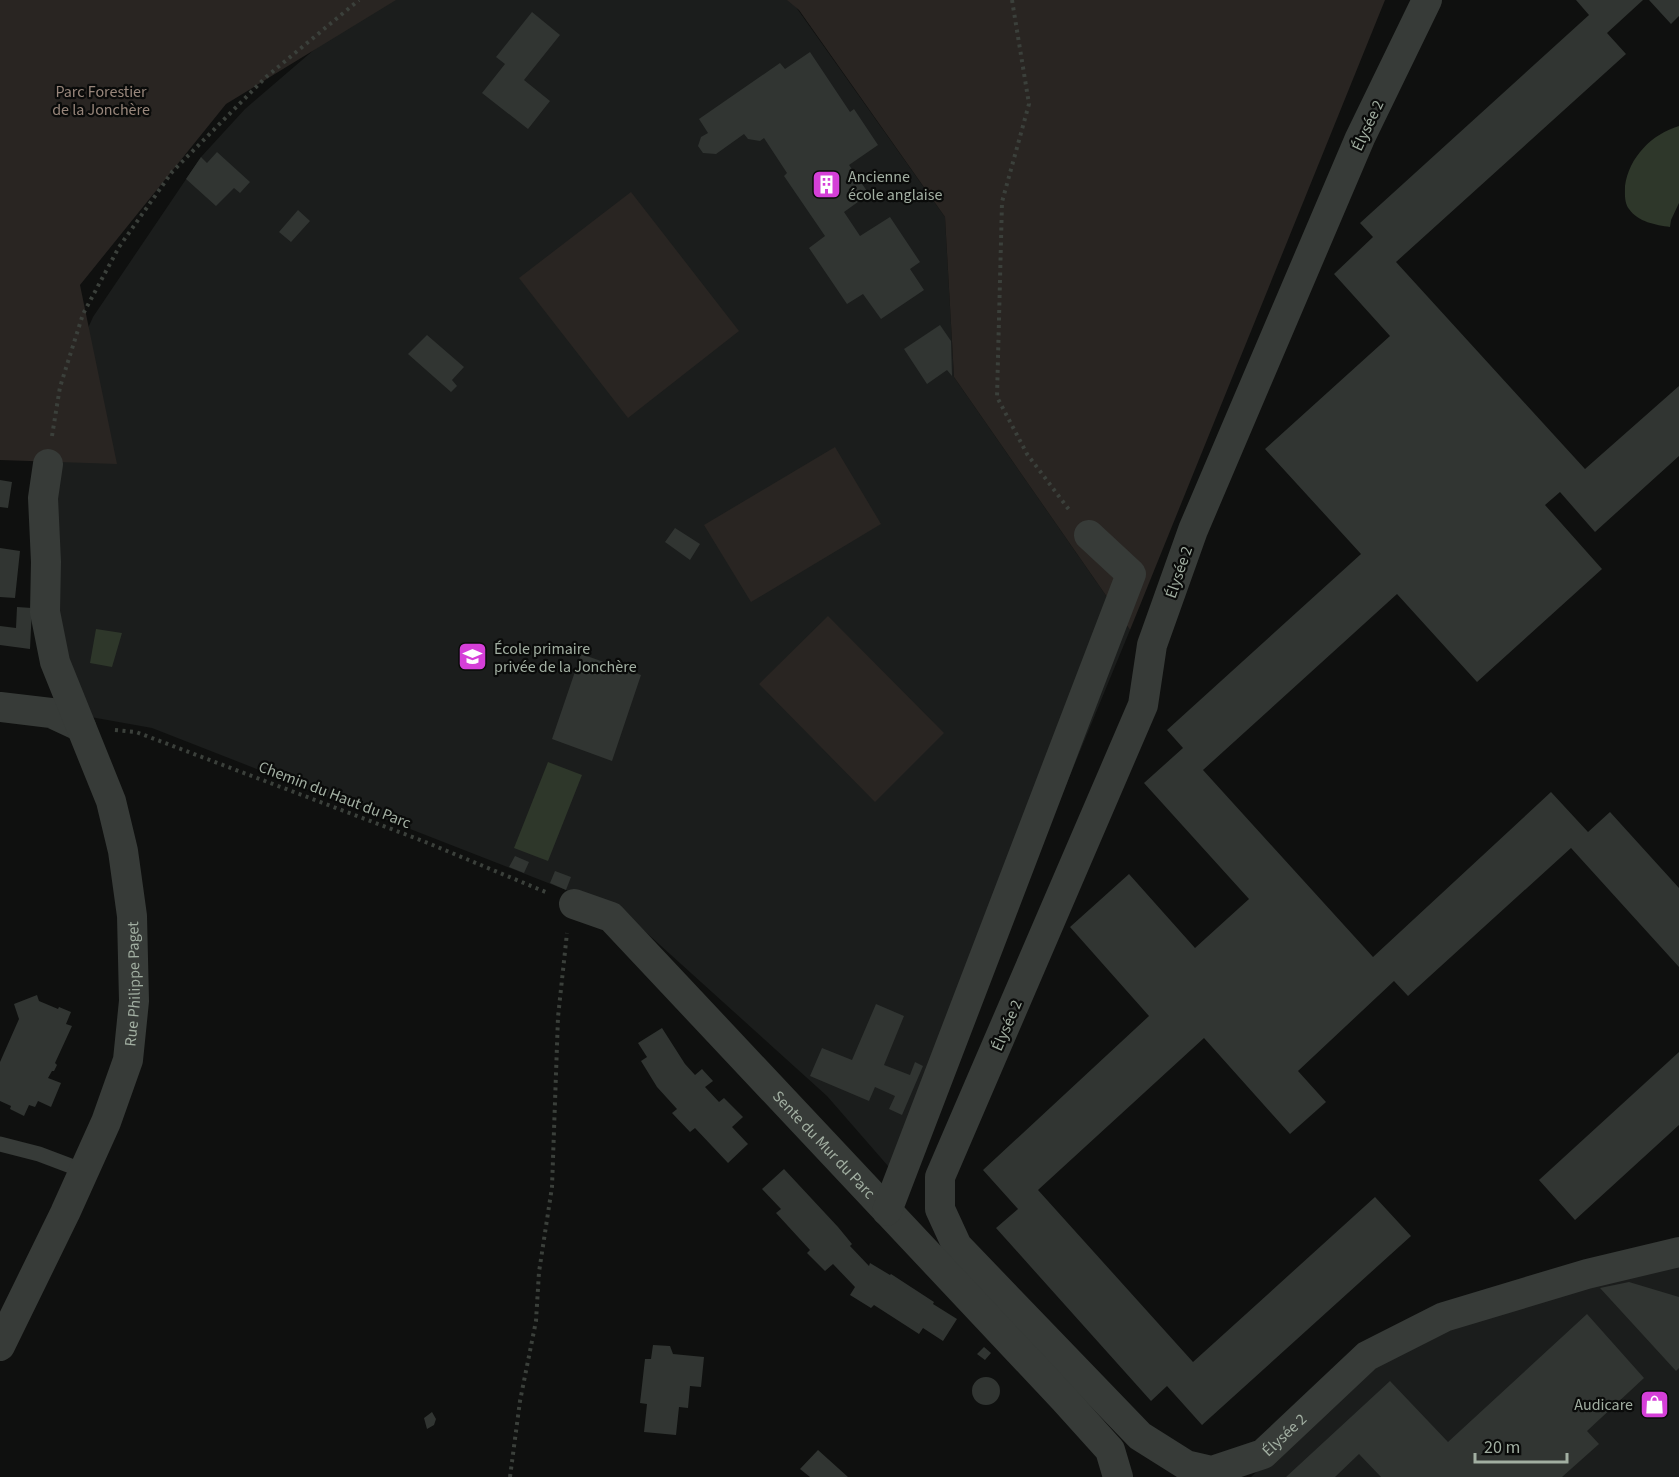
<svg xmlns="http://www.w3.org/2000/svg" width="1679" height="1477" font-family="'Source Sans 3',sans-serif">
	<rect width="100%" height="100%" fill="#0f100f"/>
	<path fill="#1b1d1c" d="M372,0h419l154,217 9,160 176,253 -231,560 -11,-24 -61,-70 -198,-179 -63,-27 -414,-162 -67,-12 -34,-94 6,-147 18,-118 18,-40 108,-160 44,-48z
		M1679,1262v215h-428l123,-118 81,-39z"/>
	<path fill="#292522" d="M0,0h396l-170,104 -146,181 37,179 -117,-4z
		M787,0h598l-255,630 -176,-253 -9,-160 -146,-207z
		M631,192l108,139 -111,87 -109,-140z
		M835,447l46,77 -130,78 -47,-77z
		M828,616l116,117 -69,69 -116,-118z"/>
	<path fill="#2e372a" d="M1679,126v77l-8,17 -1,7c-14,-2 -32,-5 -41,-18 -5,-7 -4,-16 -4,-23 4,-29 27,-52 54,-60z
		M96,629l26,4 -10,34 -22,-4z
		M548,762l34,13 -34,86 -34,-13z"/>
	<path fill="#313532" d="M1576,0h67l-36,33 19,21 -230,208 189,207 94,-83v70l-84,76 -35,-40 -15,13 57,64 -125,113 -80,-88 -194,176 170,187 178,-165 37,40 22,-20 69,76v79l-108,-119 -163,148 -14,-15 -96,90 28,31 -36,32 -86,-96 -166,152 155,172 182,-165 36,39 -209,189 -35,-39 -16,15 -155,-173 22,-19 -35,-39 166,-154 -79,-89 59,-53 66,74 54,-49 -105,-116 39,-35 -16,-18 194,-176 -96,-105 125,-113 -56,-62 39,-37 -13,-14 229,-208z
		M1649,0h30v16l-8,8z
		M532,12l28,23 -36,45 26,21 -22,28 -46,-36 23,-29 -9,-7z
		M810,52l40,60 4,-3 24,36 -29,20 20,29 -25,18 16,24 30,-19 30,45 -10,7 14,21 -43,29 -18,-25 -16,10 -38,-56 16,-12 -41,-60 3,-3 -23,-35 -4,3 -12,-2 -4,-5 -28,20 -13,-1 -5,-7 3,-9 7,-4 -9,-14 81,-56 5,6z
		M217,152l33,30 -10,11 -6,-5 -18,18 -30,-27 15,-22 6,6z
		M298,210l12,11 -19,21 -12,-10z
		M940,325l11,16 1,35 -5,-6 -20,14 -23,-35z
		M427,335l37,32 -12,13 5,6 -6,6 -43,-38z
		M0,480l12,2 -4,26 -8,-1z
		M675,528l25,16 -10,16 -25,-18z
		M0,548l20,3 -5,47 -15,-1z
		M17,607l15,1 -2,41 -30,-4v-19l16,2z
		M581,654l60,21 -29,86 -60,-22z
		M515,856l14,6 -5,11 -15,-6z
		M555,871l16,6 -5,13 -16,-7z
		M37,995l2,6 19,8 1,-2 12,5 -5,12 6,2 -17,37 2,2 -3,6h-2l-4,7 13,5 -10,24 -13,-6 -3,6 -6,-2 -5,11 -14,-7 1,-3 -11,-5v-39l19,-43 -5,-15z
		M876,1004l28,12 -20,49 26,10 5,-13 8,4 -21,49 -13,-6 6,-13 -20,-9 -6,14 -59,-25 12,-28 30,12z
		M662,1028l23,36 10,11 7,-6 11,12 -8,6 14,15 5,-4 19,19 -11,10 16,17 -20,19 -33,-35 -5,4 -18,-19 5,-4 -20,-22 -16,-26 6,-4 -9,-14z
		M1679,1052v73l-104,95 -36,-40z
		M784,1169l54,58 14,17 -2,2 19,20 1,-3 20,12 1,-1 43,28 -1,2 24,15 -14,22 -20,-13 -4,6 -45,-29 -3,3 -21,-13 5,-8 -22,-23 -8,7 -18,-18 3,-3 -34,-37 5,-4 -19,-20z
		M1629,1282l50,15v71l-3,3 -76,-83z
		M1587,1314l57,64 -57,53 12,13 -37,33h-181l-22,-23 -24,23h-49l104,-96 58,61z
		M653,1345l17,1 3,8 31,3 -3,30 -11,-1 -2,22 -9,-1 -3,28 -32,-3 3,-28 -7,-1 5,-44h6z
		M984,1347l7,6 -6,7 -8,-6z
		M972 1391a14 14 0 1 1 28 0a14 14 0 1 1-28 0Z
		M432,1412l4,7 -2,6 -7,4 -3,-11z
		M818,1450l30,27h-38l-10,-8z"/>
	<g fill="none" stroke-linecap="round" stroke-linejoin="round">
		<path stroke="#3b403b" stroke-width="4" stroke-dasharray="3 4.5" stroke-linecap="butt" d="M1012,0l17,104 -27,98 -5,195 30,57 43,57
			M52,436l8,-49 23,-73 36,-67 53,-75 94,-95 93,-77
			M115,730l21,2 287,109 125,52
			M510,1477l10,-76 16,-80 3,-49 13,-85 6,-170 9,-84"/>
		<path stroke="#373b38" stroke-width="15" d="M0,1144l39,10 45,17"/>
		<g stroke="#373b38" stroke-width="30">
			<path id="s1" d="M1427,0l-67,138 -167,392 -41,115 -9,60 -203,472v32l17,37 183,190 46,29 26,6 51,-17 104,-98 77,-39 143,-43 92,-22"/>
			<path d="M0,707l51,6 30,14"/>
			<path id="s2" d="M574,904l37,13 453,482 46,51 8,27"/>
			<path d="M887,1211l244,-637 -42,-39"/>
			<path id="s3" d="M0,1346l65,-133 41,-91 22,-62 6,-59 -2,-85 -9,-65 -12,-50 -56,-139 -10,-50 1,-50 -3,-64 5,-34"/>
		</g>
	</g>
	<defs>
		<symbol id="building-square" viewBox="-11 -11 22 22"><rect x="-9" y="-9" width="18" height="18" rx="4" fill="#d53fd8" stroke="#0a0b0a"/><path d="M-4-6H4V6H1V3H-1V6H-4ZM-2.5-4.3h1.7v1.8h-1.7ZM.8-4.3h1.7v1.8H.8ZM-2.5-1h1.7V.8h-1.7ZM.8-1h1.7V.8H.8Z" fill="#fff"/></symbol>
		<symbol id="school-square" viewBox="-11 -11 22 22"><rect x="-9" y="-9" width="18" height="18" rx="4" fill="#d53fd8" stroke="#0a0b0a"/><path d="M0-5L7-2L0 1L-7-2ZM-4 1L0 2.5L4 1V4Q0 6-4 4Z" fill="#fff"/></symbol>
		<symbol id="shop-square" viewBox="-11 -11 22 22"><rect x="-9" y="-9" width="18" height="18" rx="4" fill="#d53fd8" stroke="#0a0b0a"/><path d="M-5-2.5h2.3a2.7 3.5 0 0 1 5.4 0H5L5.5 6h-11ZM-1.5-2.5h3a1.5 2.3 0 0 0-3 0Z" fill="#fff"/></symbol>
	</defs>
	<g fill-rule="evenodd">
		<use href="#building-square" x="810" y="168" width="33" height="33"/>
		<use href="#school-square" x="456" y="640" width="33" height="33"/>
		<use href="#shop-square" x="1638" y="1388" width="33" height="33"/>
	</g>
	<g text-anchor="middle" stroke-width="4.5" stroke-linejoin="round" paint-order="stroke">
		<g font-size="16" fill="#98867b" stroke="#0a0b0a">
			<text x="101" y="97">Parc Forestier<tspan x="101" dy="18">de la Jonchère</tspan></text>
		</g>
		<g font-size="16" fill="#a2afa2" stroke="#0a0b0a">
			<text transform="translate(1367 125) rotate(-65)" y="6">Élysée 2</text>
			<text transform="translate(1178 572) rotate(-71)" y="6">Élysée 2</text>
			<text transform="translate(335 794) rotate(21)" y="6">Chemin du Haut du Parc</text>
			<text dy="6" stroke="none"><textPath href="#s3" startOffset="390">Rue Philippe Paget</textPath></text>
			<text transform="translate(1006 1025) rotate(-67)" y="6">Élysée 2</text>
			<text dy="6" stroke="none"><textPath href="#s2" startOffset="351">Sente du Mur du Parc</textPath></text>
			<text dy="6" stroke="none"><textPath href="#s1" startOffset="1776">Élysée 2</textPath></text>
		</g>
		<g font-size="16" fill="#a2afa2" stroke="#0a0b0a" text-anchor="start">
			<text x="848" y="182">Ancienne<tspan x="848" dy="18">école anglaise</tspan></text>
			<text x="494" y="654">École primaire<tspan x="494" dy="18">privée de la Jonchère</tspan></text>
			<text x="1633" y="1410" text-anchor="end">Audicare</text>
		</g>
	</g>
	<path d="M1475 1453v9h92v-9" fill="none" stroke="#a2afa2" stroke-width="3"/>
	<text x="1484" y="1453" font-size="18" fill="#a2afa2" stroke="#0a0b0a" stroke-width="4.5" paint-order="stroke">20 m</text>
</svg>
